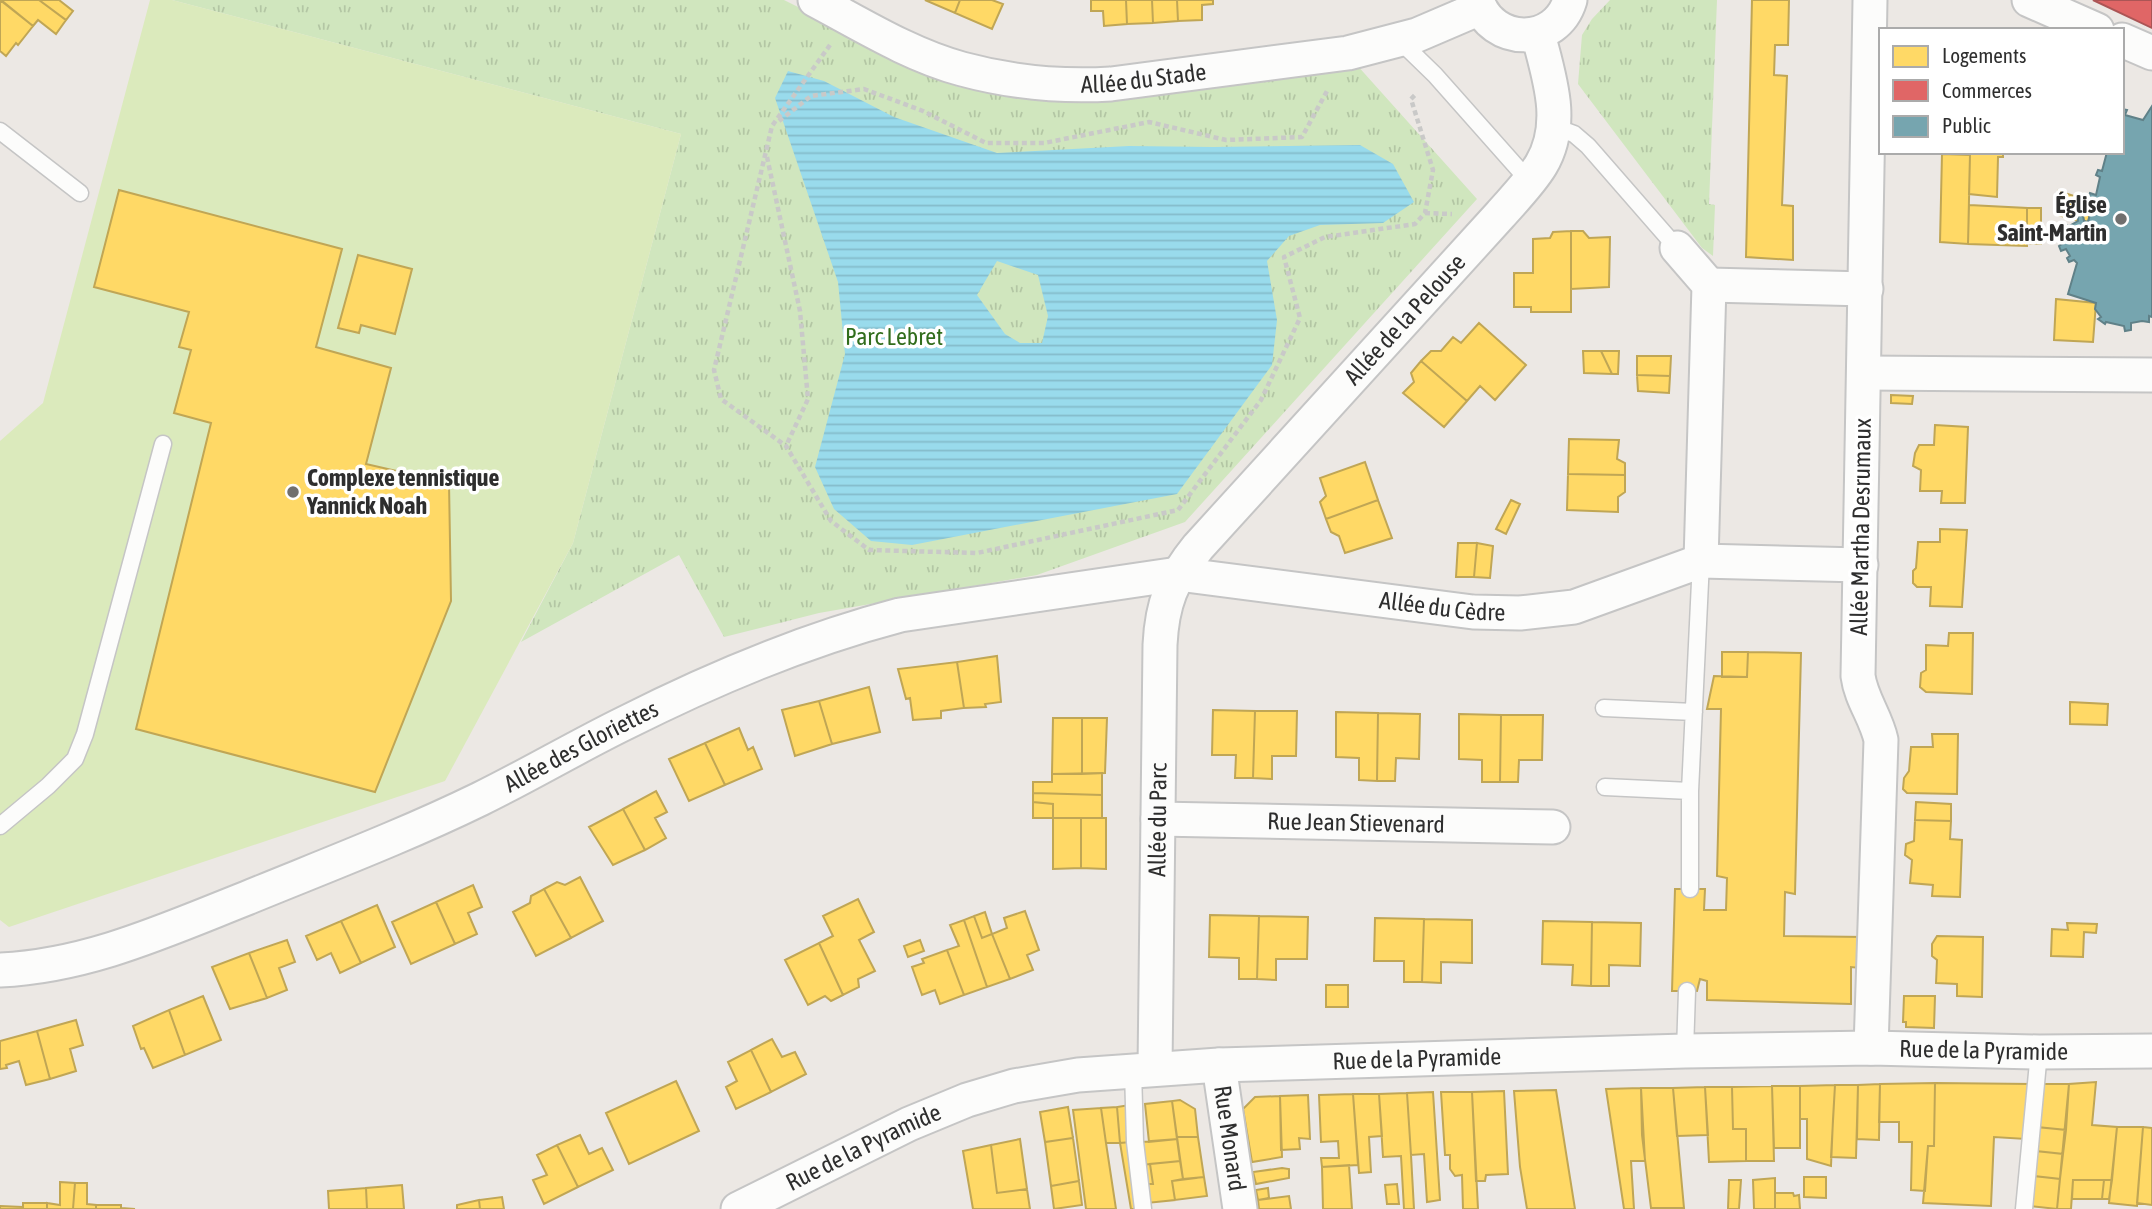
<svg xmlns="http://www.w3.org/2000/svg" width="2152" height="1209" font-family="'Asap Condensed',sans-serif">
	<defs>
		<pattern id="grass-tufts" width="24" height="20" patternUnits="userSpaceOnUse" patternTransform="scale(1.75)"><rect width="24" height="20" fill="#d0e6be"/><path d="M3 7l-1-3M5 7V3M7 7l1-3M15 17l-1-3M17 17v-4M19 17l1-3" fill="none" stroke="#b3c6a4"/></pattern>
		<pattern id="water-rules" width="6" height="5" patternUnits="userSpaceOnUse" patternTransform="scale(1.75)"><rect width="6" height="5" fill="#99dbec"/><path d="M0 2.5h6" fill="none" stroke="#84bccb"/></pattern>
	</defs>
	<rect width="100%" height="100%" fill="#ece8e4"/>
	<path fill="url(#grass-tufts)" d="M172,0h612l174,87 86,13 312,-36 121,135 -292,323 -148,53 -218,38 -95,24 -45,-82 -158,87 52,-99 108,-409z
		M1610,0h107l-8,204 6,1 -2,51 -11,-8 -124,-164 4,-49 10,-16z"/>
	<path fill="#dbeabc" d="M150,0h22l509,134 -108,409 -128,238 -436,146 -9,-7v-479l43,-38z"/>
	<path fill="url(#water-rules)" fill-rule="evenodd" d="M788,71l36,10 70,36 103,36 132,-7 84,1 147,-2 33,19 21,38 -31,21 -63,2 -31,11 -22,25 10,59 -5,45 -95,129 -265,51 -41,-4 -37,-32 -19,-42 30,-113 -7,-72 -63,-184zM997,261l41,14 10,41 -6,27h-22l-15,-9 -28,-39z"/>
	<path fill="#ffd966" stroke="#c0a655" stroke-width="2" d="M0,0l33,26 -15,19 -2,-2 -10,13 -6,-5z
		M1,0h38l27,20 -10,14 -18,-14 -5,6z
		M39,0h20l14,11 -7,9z
		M925,0h35l-5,13z
		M960,0h32l11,4 -11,25 -37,-16z
		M1091,0h35l1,24 -23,2 -1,-15h-12z
		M1126,0h26l1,23 -26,1z
		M1152,0h25l1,21 -25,2z
		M1177,0h36v4l-11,1v15l-24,1z
		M1752,0h37l-1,45h-13l-1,30 13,1 -5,129 11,1v54l-47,-3z
		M1938,152h65v5h-5l-1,40 -28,-3 1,-39z
		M1942,154l28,1 -2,89 -28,-2z
		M119,190l223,59 -26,98 75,21 -25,96 83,19 2,118 -76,191 -239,-63 75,-306 -37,-10 17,-63 -12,-3 10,-35 -95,-25z
		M2058,191l35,11 -5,20 -4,-1 -1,-5h-5v5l-23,-7z
		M1969,205l58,3v38l-59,-2z
		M2027,208h14v36l-14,-1z
		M1571,231v81h-40v-5h-17v-34h19v-34l17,-1 3,-6z
		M1571,231h12l6,7 21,-1 -1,50 -38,2z
		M358,255l54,14 -17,65 -34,-9 -2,8 -21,-5z
		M2056,299l40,4 -3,39 -39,-2z
		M1479,323l47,42 -31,35 -15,-14 -13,15 -46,-40 10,-10h10l12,-14 8,6z
		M1583,351h18l11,23 -28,-1z
		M1601,351h18l-1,23h-6z
		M1637,356h34l-1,20 -33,-1z
		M1421,361l46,40 -23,26 -41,-34 11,-11 -3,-9z
		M1637,375l33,1 -1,17 -31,-2z
		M1891,395l22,1 -1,8 -21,-1z
		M1935,425l33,2 -3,76h-24l1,-12h-22l1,-21 -8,-4 2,-13 4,-8h15z
		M1569,439l50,1 -2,19 8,4v12l-57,-1z
		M1365,462l13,38 -52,19 -6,-17 6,-6 -6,-18z
		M1568,474l57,1v17l-7,5v15l-51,-2z
		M1378,500l14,38 -47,15 -6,-17 -8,-4 -5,-13z
		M1511,500l9,4 -14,30 -10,-5z
		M1940,529l27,1 -5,77 -32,-1 1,-19h-14l-4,-4v-12l3,-3 2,-26h22z
		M1458,543h19l-3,34h-18z
		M1477,543l16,3 -3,32 -16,-1z
		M1949,633h24l-1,61 -46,-2 -6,-5 1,-14 5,-3v-25l22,1z
		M1722,652h26l-1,25h-25z
		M1748,652l53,1 -6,241 -10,-2 -1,44 81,1 -5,31 -9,-1v37l-144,-4v-19l-7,-2 -3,12h-25l3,-102h30l-1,21h22l1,-32 -10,-2 4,-167h-14l7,-33 33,1z
		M997,656l4,46 -16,2 1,3 -22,1 -7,-46z
		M957,662l7,46 -23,3v7l-28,2 -3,-22 -4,1 -8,-30z
		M869,687l11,45 -48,12 -13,-43z
		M819,701l13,43 -37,12 -13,-46z
		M2070,702l38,2 -1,21 -37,-1z
		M1213,710l42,1 -2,67h-18l1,-23h-24z
		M1255,711h42l-1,45h-24v23l-19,-1z
		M1336,712l42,1 -1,68 -18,-1v-22l-23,-1z
		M1378,713l42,1 -1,45 -23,-1 -1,23h-18z
		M1459,714l42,1 -1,67h-18v-22l-23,-1z
		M1501,715h42l-1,45h-23l-1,22h-18z
		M1053,718h29v56h-30z
		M1082,718h25l-2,55 -23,1z
		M739,728l9,22 5,-3 9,22 -37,16 -20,-42z
		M1932,734h26l-1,60 -50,-1 -4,-4 1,-11 5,-7 2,-24h22z
		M705,743l20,42 -36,16 -20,-42z
		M1102,773v22l-69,-2v-11h19v-8z
		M656,791l11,21 -12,6 11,20 -21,12 -22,-41z
		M1033,793l69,2v23h-49v-14l-20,-2z
		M1033,802l20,2v14h-20z
		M1916,802l35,2v17l-36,-1z
		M623,809l22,41 -32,15 -24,-38z
		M1053,818h28v50l-28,1z
		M1081,818h25v51l-25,-1z
		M1915,820l36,1 -1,18 12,1 -2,57 -28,-1 1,-11 -23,-2 2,-23 -7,-5 1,-11 8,-3z
		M580,877l23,44 -32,17 -27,-49 13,-7 8,3z
		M473,885l9,22 -14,6 9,21 -22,10 -19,-42z
		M544,889l27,49 -35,18 -23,-44 17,-9 1,-7z
		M858,899l16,33 -15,8 16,31 -17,8 1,8 -16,8 -24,-52 14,-7 -10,-20z
		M436,902l19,42 -44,20 -19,-42z
		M377,905l18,42 -34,16 -20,-42z
		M1025,911l14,39 -12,5 6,15 -23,9 -18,-45 15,-6 -3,-10z
		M985,912l7,22 -10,4 -8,-22z
		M1210,915l49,1 -2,63h-18v-21l-30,-1z
		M974,916l8,22 10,-4 18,45 -23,8 -23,-67z
		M1259,916l49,1 -1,42h-31v21l-19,-1z
		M1375,918l49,1 -2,63h-18v-21h-30z
		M1424,919l48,1v43l-31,-1v21l-19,-1z
		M964,920l23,67 -23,8 -17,-45 12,-4 -9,-21z
		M341,921l20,42 -21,10 -9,-20 -14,7 -11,-24z
		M1543,921l49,1 -1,64 -19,-1 1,-20 -31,-1z
		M1592,922l49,1 -1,43 -31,-1v21h-18z
		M2067,923l30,1 -1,9 -12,-1 -1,25 -32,-1 1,-27 16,1z
		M1937,936l46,1 -1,60 -25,-1v-12l-21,-1 1,-23 -5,-4v-12z
		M287,940l8,22 -16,6 8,22 -20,8 -18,-45z
		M920,940l4,11 -16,6 -4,-11z
		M819,943l24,52 -12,6 -6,-5 -17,9 -23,-45z
		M947,950l17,45 -24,9 -5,-14 -13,5 -10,-28 12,-4 -2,-4z
		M249,953l18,45 -37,11 -18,-42z
		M1326,985h22v22h-22z
		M203,996l18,44 -36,15 -16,-45z
		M1904,996h31l-1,32 -28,-1v-5h-3z
		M169,1010l16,45 -32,13 -9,-20 -3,1 -8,-23z
		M76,1020l7,25 -13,4 6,22 -26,8 -13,-48z
		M37,1031l13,48 -24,6 -7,-24 -13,4 1,3 -7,1v-28z
		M772,1039l10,18 13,-5 11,22 -35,18 -20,-42z
		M751,1050l20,42 -35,17 -10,-22 11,-6 -9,-19z
		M676,1081l23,50 -70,33 -23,-51z
		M2096,1082l-4,43 25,2 -5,53h-39l-2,29h-14l12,-125z
		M1935,1083l-1,63h-6l-3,45 -14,-1 1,-48h-13v-20h-20l1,-38z
		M1935,1083l97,1 -6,55 -32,-2 -3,69 -68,-3 5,-57h6z
		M1880,1084l-1,56 -22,-1 1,-54z
		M2041,1084h28l-3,46 -29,-3z
		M1835,1085h23l-2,73 -25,-1z
		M1835,1085l-2,34 -2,47 -24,-7v-40h-7v-33z
		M1772,1086h28v62h-26z
		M1772,1086l2,75h-28v-32h-13l-1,-42z
		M1705,1087l3,48 -31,1 -4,-48z
		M1705,1087h27l1,42h13v32l-37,1z
		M1641,1088h32l11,120h-33l-9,-73z
		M1641,1088l4,73h-14l3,48h-10l-18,-120z
		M1556,1090l19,119h-48l-7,-42 -6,-76z
		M1504,1091l4,83 -22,1 -1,6h-9l-4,-89z
		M1433,1092l7,108 -13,2 -3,-48 -13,1 -4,-62z
		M1441,1092h31l6,117h-15l-1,-34 -7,1 -5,-7v-14h-5z
		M1407,1093l4,62 3,54h-10l-3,-53 -18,1 -4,-63z
		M1353,1094h26l3,42 -13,1 2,35 -12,1z
		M1353,1094l5,71 -36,2 -1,-9h18l-1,-17 -17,1 -2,-47z
		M1308,1095l2,44 -11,-1 1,11 -19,1 -1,-54z
		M1280,1096l2,61 -30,5 -9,-53 12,-12z
		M1180,1100l15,9 3,28h-21l-5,-36z
		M1172,1101l5,38 -28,3 -4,-38z
		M1130,1105l1,37 -11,1 -3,-36z
		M1068,1107l5,31 -28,4 -5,-30z
		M1117,1107l3,36h-14l-5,-35z
		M1101,1108l5,35 10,66h-30l-13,-99z
		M2037,1127l29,3 -3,24 -27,-3z
		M2117,1127h26l-6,79 -28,-3z
		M2143,1127l9,1v77l-15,-2z
		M580,1135l9,19 13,-6 11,22 -35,17 -21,-42z
		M1177,1137h21l6,40 -21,2z
		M1073,1138l6,43 -28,5 -6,-44z
		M1020,1139l7,50 -30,4 -6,-48z
		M1177,1139l3,22 -39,4 -2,-23z
		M1131,1142l8,67h-8l-11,-66z
		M557,1145l21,42 -34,17 -11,-24 14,-5 -10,-20z
		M991,1145l6,48 30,-4 3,20h-57l-10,-58z
		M2036,1151l27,3 -3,25 -26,-3z
		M1180,1161l3,18 -11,2 3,19 -28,3 -2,-19h8l-3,-20z
		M1150,1164l3,20h-8l-3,-19z
		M1349,1165l3,44h-29l-1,-42z
		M1282,1168l7,1v9l-33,6 -3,-12z
		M2034,1176l26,3 -3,30 -27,-3z
		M1204,1177l3,19 -32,4 -3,-19z
		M1804,1177h22v21l-22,-1z
		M1775,1178v31h-21l-1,-29z
		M1729,1180h12l-2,29h-11z
		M2073,1180h31l-2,19h-30z
		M2104,1180h8l-3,19h-7z
		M1079,1181l3,24 -28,4 -3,-23z
		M60,1182l15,1 -2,26h-26v-6l13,2z
		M75,1183h12v21l9,1v4h-23z
		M1397,1184l2,20h-12l-2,-19z
		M402,1185l2,24h-37l-1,-21z
		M366,1188l1,21h-38l-1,-18z
		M1268,1188l1,10 -11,2 -2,-10z
		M1775,1193h18l1,3 5,-1 1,14h-25z
		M1289,1196l2,13h-32l-1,-9z
		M502,1197l2,12h-24l-1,-9z
		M479,1200l1,9h-23v-4z
		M23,1203h24v6h-47v-3l23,1z
		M96,1205h25v3l14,1h-39z"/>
	<path fill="#e06666" stroke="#ab5555" stroke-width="2" d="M2093,0h59v28z"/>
	<path fill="#76a5af" stroke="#608188" stroke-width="2" d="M2152,106v211l-3,-1v6l-7,-1 -11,2v7l-6,1 -1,-5 -18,-4 -1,2 -7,-5 3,-2 -6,-8 1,-6 -28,-9 9,-31 -3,-3 -5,2 -2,-4 3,-2 -4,-7 -5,2 -2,-5 4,-3 4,-9 -5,-3 3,-6 4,1 9,-5v-5h5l1,5 4,1 5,-20 -5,-2 2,-7 6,2 4,-18 -4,-2 2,-5 4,1 5,-19h15v-43l5,1 -2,5 18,5z"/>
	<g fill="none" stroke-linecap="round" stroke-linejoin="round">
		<defs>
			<path id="lane" d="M1400,41l35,34 94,106
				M1555,127l19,7 14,12 89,102
				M0,131l80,62
				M1604,708l90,4
				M1605,787l85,4
				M0,826l48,-40 27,-27 10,-25 78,-290
				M1690,889v-98l11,-230
				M1685,1051l2,-60
				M1133,1070l2,72 8,67
				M2024,1209l15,-157"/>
			<g id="street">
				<path id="s1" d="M815,0c47,25 95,55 147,69 48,13 99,18 149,15l237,-31 69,-18 63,-27"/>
				<path d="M1477,0c15,46 79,47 93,0"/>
				<path d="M1870,0l-12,676c3,23 18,41 23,64l-10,308"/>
				<path d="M2029,0l68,30"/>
				<path d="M2122,40l30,13"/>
				<path d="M1677,248l32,37 -8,276"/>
				<path d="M1709,285l157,4"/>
				<path d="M1864,373l288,2"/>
				<path id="s2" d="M1158,819l395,8"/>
				<path id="s3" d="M0,970c88,-4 166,-40 247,-72 78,-32 157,-62 233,-99 49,-24 96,-52 145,-76 87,-44 180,-83 275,-108l278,-41 295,38 47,1 54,-6 127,-46 160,4"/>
				<path id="s4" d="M1219,1065l21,144"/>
				<path id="s5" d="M1155,1068l5,-423c2,-42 12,-66 38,-98l302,-332c14,-16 30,-32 41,-50 25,-42 8,-88 -3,-131"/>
				<path id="s6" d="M738,1209l171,-85 58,-24 47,-14 64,-11 141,-10 466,-14 186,-3 168,4 113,-1"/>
			</g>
		</defs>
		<use href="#lane" stroke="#c5c5c5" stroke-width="19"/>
		<use href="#street" stroke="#c5c5c5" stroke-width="37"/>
		<path stroke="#c9c9c8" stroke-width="4.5" stroke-dasharray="5 3.5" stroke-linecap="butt" d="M830,45l-58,81 -58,244 7,29 65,47 45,75 38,29 108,3 201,-43 83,-110 39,-82 -16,-61 41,-20 90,-13 10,-11 8,-43 -22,-71 6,-6
			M779,121l32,-25 53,-7 59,22 63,32h58l105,-21 77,18 76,-3 25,-46
			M767,157l33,154 8,88 -22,47
			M1425,213l27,1"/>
		<use href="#lane" stroke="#fcfcfb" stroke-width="16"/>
		<use href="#street" stroke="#fcfcfb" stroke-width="33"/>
	</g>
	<g fill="#706f6e" stroke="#fff" stroke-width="2.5">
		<circle cx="2121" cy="219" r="7"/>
		<circle cx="293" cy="492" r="7"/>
	</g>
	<g text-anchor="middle" stroke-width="7" stroke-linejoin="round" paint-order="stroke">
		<g font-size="24" fill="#2e2e2e" stroke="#fff">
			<text dy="8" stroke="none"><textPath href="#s1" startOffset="346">Allée du Stade</textPath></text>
			<text dy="8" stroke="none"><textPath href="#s5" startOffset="838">Allée de la Pelouse</textPath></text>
			<text transform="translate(1861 527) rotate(-89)" y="8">Allée Martha Desrumaux</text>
			<text dy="8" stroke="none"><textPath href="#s3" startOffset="1519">Allée du Cèdre</textPath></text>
			<text dy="8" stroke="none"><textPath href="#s3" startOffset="626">Allée des Gloriettes</textPath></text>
			<text dy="8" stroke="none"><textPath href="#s5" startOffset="248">Allée du Parc</textPath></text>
			<text dy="8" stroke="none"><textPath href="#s2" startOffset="198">Rue Jean Stievenard</textPath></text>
			<text dy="8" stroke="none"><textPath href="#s6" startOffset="1274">Rue de la Pyramide</textPath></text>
			<text dy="8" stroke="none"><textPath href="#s6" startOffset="707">Rue de la Pyramide</textPath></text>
			<text dy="8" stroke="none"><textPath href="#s4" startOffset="74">Rue Monard</textPath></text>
			<text dy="8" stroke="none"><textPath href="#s6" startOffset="140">Rue de la Pyramide</textPath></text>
		</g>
		<g font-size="24" font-weight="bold" fill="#2e2e2e" stroke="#fff" text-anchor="end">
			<text x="2107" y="213">Église<tspan x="2107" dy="28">Saint-Martin</tspan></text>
			<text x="307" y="486" text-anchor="start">Complexe tennistique<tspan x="307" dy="28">Yannick Noah</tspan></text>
		</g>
		<g font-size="24" fill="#316d1c" stroke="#fff">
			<text x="894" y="345">Parc Lebret</text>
		</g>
	</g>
	<rect x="1879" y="28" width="245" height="126" fill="#ffffff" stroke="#ababab" stroke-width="2"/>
	<rect x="1893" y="46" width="35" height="21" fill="#ffd966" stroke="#ababab" stroke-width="2"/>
	<text x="1942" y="63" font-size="21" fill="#2e2e2e">Logements</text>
	<rect x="1893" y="80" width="35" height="21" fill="#e06666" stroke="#ababab" stroke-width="2"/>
	<text x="1942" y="98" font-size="21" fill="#2e2e2e">Commerces</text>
	<rect x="1893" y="116" width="35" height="21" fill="#76a5af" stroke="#ababab" stroke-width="2"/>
	<text x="1942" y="133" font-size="21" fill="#2e2e2e">Public</text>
</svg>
